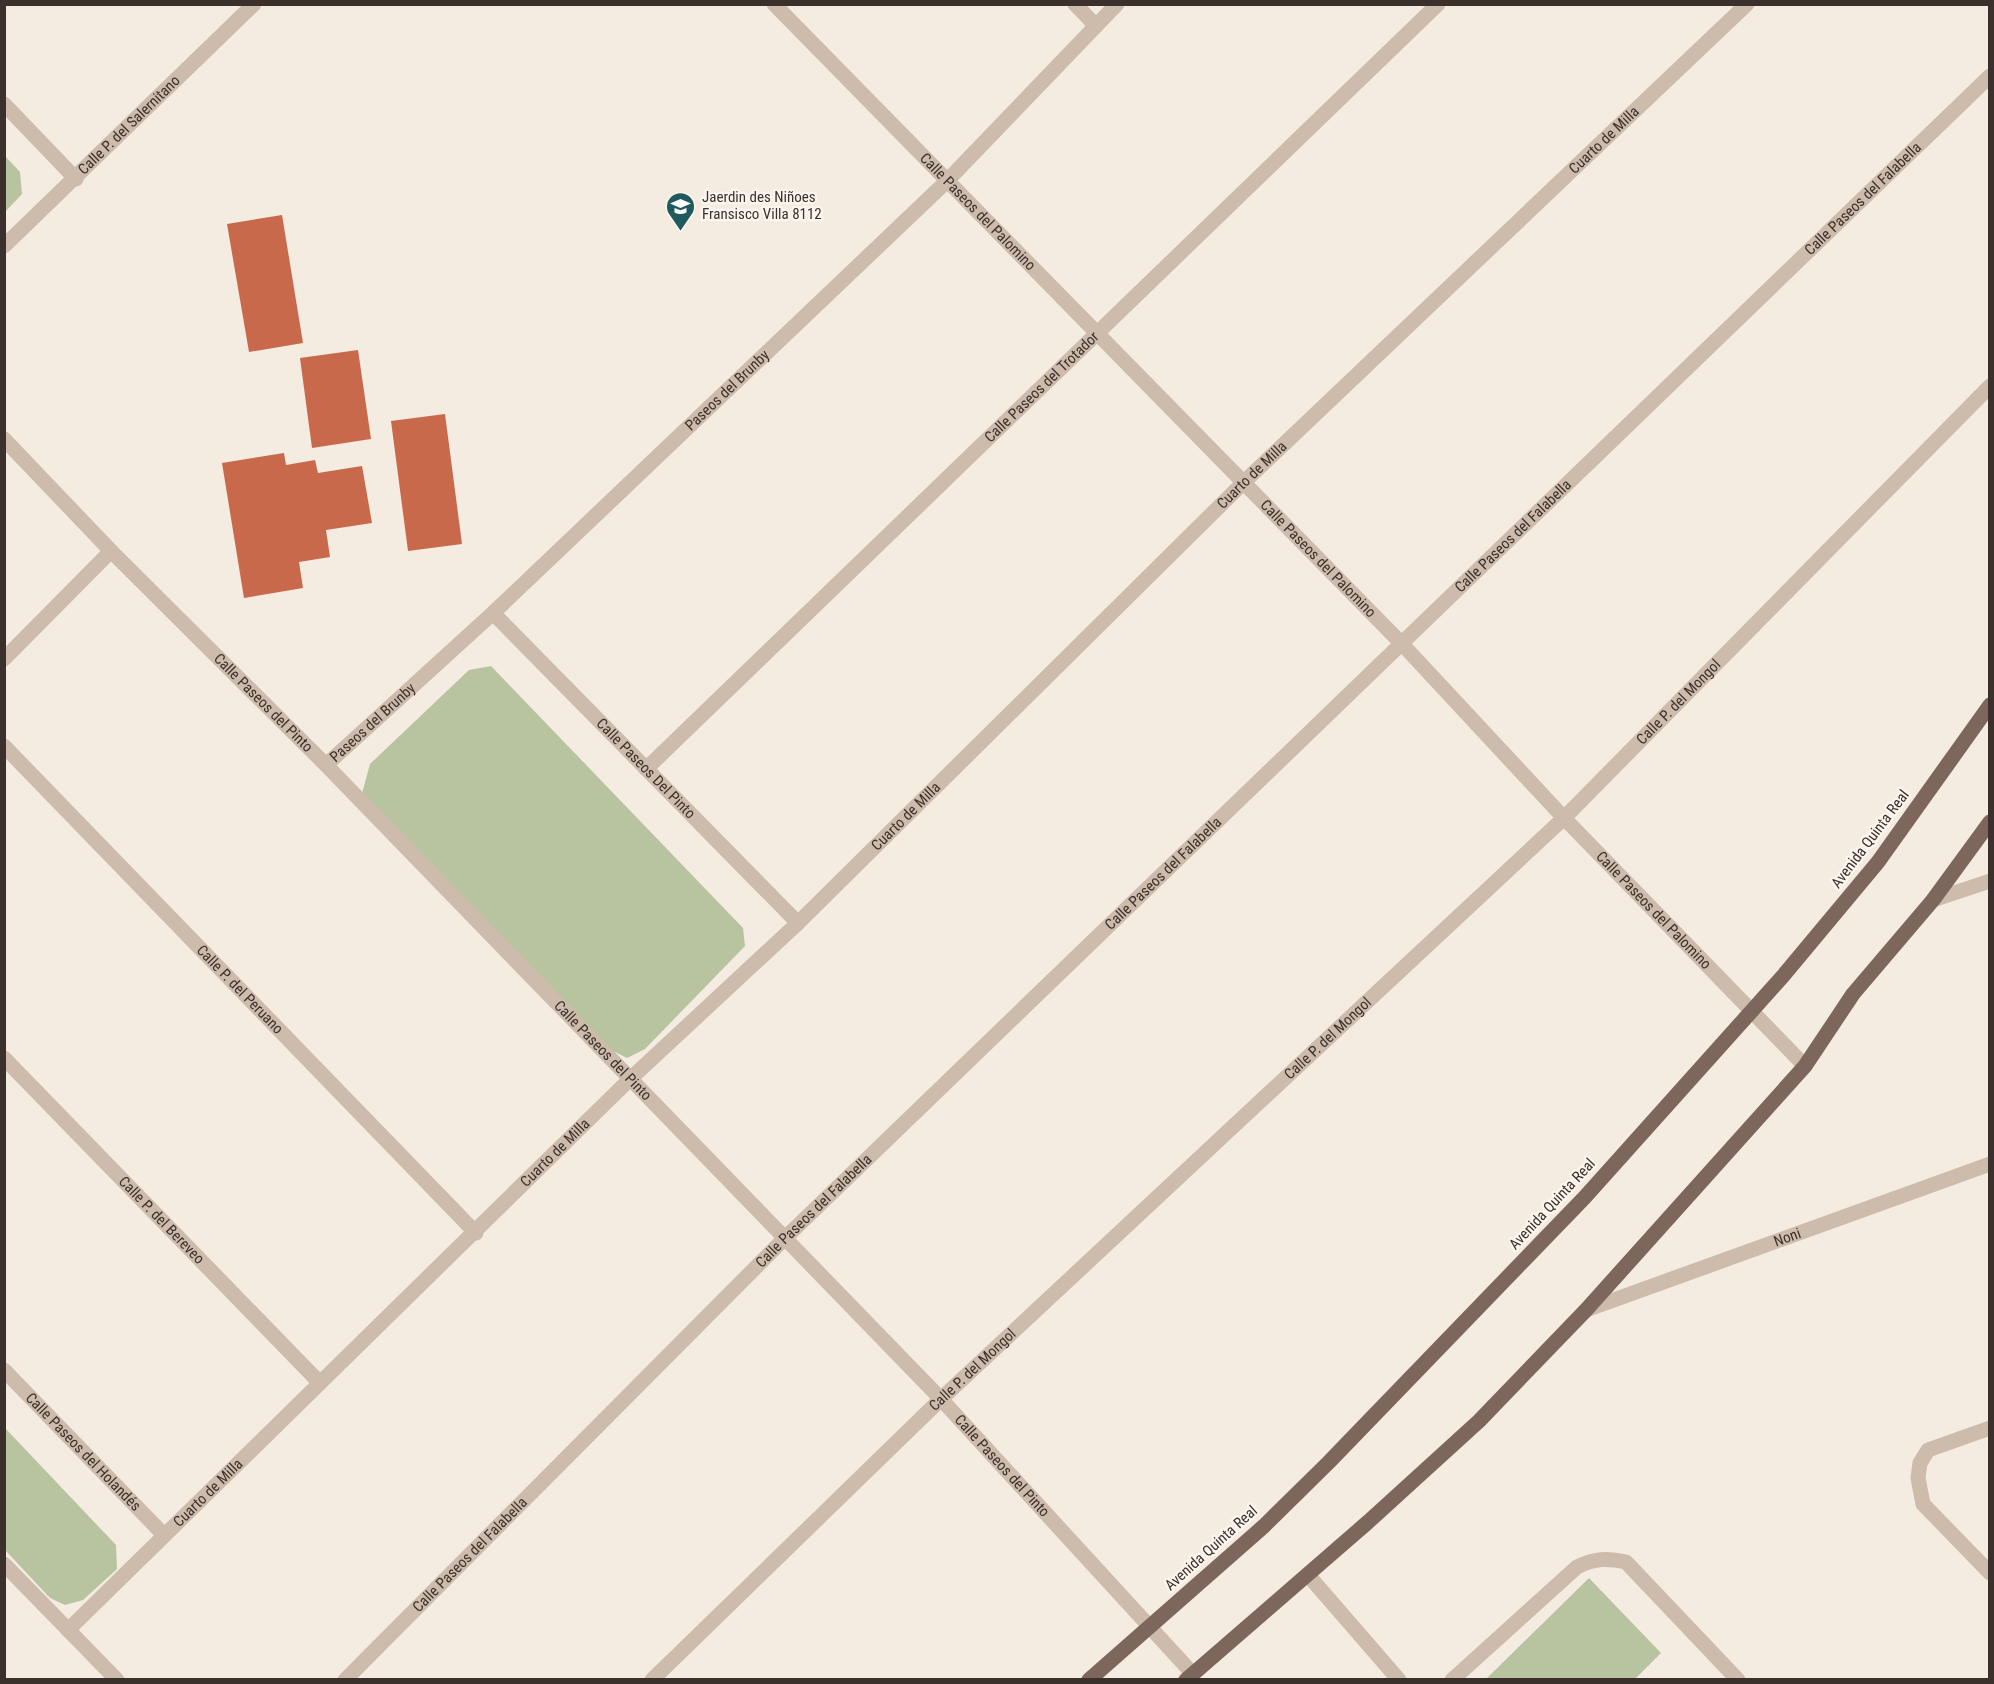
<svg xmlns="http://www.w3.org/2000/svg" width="1994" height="1684" font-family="'Roboto Condensed',sans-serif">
	<rect width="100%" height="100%" fill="#f4ebe1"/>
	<path fill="#b8c4a0" d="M5,156l15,16 2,22 -17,18z
		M491,666l252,262 2,18 -100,103 -18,9 -18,-9 -248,-252 9,-33 99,-94z
		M5,1428l111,117 1,24 -34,31 -18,5 -15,-7 -45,-48z
		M1589,1578l72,75 -26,26h-149z"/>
	<path fill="#c8694b" d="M282,215l21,128 -54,9 -22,-128z
		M358,350l13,89 -59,9 -12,-90z
		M445,414l17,130 -54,7 -17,-130z
		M284,453l2,12 29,-5 3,13 44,-7 10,57 -46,7 4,27 -31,5 4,26 -59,10 -22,-135z"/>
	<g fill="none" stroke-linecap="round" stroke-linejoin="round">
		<g stroke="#cdbbac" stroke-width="15">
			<path id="s1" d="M774,4l629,641 161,173 241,248"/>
			<path d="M1075,4l21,22"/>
			<path d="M4,104l72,75"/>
			<path id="s2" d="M4,246l250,-242"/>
			<path id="s3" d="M4,439l107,112 215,214 615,634 252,275"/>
			<path id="s4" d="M493,613l305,310"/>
			<path d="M4,659l107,-108"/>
			<path id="s5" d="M4,746l472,487"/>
			<path id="s6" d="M326,765l167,-152 453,-431 171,-178"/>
			<path id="s7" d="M646,769l792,-765"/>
			<path d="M1933,900l57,-19"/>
			<path id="s8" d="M4,1058l316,325"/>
			<path id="s9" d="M1586,1310l404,-146"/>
			<path id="s10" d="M4,1370l159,164"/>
			<path d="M1990,1428l-62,22 -8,13 -2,15 5,26 67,69"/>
			<path d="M4,1564l113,116"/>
			<path d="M1308,1575l91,105"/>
			<path id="s11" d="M68,1630l561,-550 169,-157 445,-440 504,-479"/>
			<path id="s12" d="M345,1680l439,-441 1206,-1163"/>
			<path id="s13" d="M652,1680l289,-281 623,-581 426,-432"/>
			<path d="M1452,1680l125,-113c18,-9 30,-9 49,-5l112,118"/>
		</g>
		<path stroke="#7d675c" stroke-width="15" d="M1089,1680l175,-154 65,-64 256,-265 198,-221 95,-114 112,-157
			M1186,1680l182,-158 111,-101 107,-111 219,-244 48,-72 80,-94 57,-78"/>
	</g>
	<defs>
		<symbol id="school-pin" viewBox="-11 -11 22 30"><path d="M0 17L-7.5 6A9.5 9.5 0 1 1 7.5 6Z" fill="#1f5a5e" stroke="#fbf5ee"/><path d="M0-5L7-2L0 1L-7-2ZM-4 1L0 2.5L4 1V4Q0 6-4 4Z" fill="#fff"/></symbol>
	</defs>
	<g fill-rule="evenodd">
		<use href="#school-pin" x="664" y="190" width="33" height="45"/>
	</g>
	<g text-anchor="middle" stroke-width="5" stroke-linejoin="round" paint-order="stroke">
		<g font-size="15" fill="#3b302b" stroke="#fbf5ee">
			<text dy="5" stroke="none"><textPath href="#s2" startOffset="174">Calle P. del Salernitano</textPath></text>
			<text dy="5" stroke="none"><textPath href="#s11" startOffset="2140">Cuarto de Milla</textPath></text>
			<text dy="5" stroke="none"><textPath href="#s12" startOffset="2121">Calle Paseos del Falabella</textPath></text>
			<text dy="5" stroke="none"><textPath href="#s1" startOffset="291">Calle Paseos del Palomino</textPath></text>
			<text dy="5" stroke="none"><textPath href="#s7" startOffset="550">Calle Paseos del Trotador</textPath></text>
			<text dy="5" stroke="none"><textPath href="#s6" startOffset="549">Paseos del Brunby</textPath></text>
			<text dy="5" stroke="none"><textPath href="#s11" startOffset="1654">Cuarto de Milla</textPath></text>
			<text dy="5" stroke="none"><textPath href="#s12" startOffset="1635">Calle Paseos del Falabella</textPath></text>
			<text dy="5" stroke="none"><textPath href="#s1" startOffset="777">Calle Paseos del Palomino</textPath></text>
			<text dy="5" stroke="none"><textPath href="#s13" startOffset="1418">Calle P. del Mongol</textPath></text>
			<text dy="5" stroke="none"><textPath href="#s3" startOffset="370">Calle Paseos del Pinto</textPath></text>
			<text dy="5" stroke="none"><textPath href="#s6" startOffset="63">Paseos del Brunby</textPath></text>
			<text dy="5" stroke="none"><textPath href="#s4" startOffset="218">Calle Paseos Del Pinto</textPath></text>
			<text dy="5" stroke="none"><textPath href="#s11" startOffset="1168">Cuarto de Milla</textPath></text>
			<text transform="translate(1870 839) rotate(-53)" y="5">Avenida Quinta Real</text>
			<text dy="5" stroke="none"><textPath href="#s12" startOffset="1149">Calle Paseos del Falabella</textPath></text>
			<text dy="5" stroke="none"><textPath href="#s1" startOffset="1263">Calle Paseos del Palomino</textPath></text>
			<text dy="5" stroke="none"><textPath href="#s5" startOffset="339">Calle P. del Peruano</textPath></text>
			<text dy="5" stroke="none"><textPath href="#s13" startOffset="932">Calle P. del Mongol</textPath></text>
			<text dy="5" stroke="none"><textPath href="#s3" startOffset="856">Calle Paseos del Pinto</textPath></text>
			<text dy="5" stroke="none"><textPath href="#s11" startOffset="682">Cuarto de Milla</textPath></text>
			<text transform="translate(1552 1204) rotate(-47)" y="5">Avenida Quinta Real</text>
			<text dy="5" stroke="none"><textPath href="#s12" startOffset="663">Calle Paseos del Falabella</textPath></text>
			<text dy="5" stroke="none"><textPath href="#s8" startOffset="226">Calle P. del Bereveo</textPath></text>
			<text dy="5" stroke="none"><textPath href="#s9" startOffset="214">Noni</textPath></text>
			<text dy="5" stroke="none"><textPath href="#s13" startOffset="446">Calle P. del Mongol</textPath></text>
			<text dy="5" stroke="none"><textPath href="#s10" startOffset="114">Calle Paseos del Holandés</textPath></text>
			<text dy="5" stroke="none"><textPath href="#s3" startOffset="1432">Calle Paseos del Pinto</textPath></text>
			<text dy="5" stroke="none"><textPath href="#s11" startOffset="196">Cuarto de Milla</textPath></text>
			<text transform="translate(1211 1548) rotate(-42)" y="5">Avenida Quinta Real</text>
			<text dy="5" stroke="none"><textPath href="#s12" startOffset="177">Calle Paseos del Falabella</textPath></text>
		</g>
		<g font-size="15" fill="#3b302b" stroke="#fbf5ee" text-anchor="start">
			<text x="702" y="202">Jaerdin des Niñoes<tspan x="702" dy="17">Fransisco Villa 8112</tspan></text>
		</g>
	</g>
	<rect width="1994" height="1684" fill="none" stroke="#3b302b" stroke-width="12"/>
</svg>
